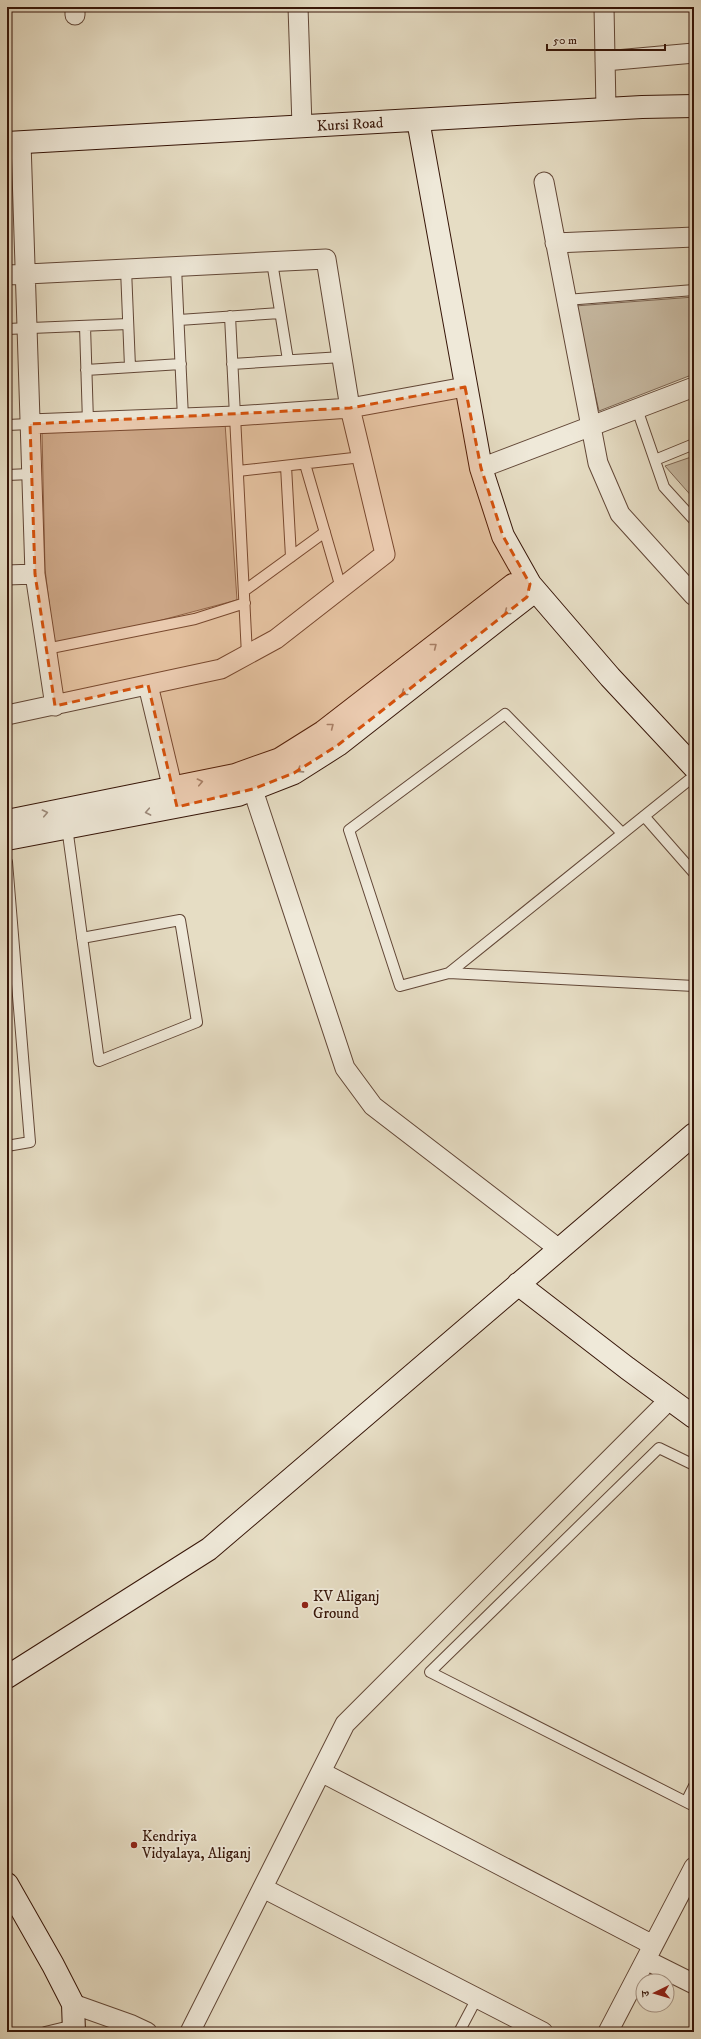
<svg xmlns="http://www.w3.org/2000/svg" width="701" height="2039" font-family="'IM FELL DW Pica','Noto Serif Devanagari',serif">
	<rect width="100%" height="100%" fill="#e6ddc4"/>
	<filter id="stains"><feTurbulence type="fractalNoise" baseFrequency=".005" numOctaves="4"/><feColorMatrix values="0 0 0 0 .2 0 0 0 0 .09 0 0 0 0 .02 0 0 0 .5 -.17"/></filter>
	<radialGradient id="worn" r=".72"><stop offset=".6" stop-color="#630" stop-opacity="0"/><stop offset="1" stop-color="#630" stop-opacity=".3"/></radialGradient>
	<path fill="#c8bba4" stroke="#7f6856" d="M694,297v77l-95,37 -24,-105z
		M225,423l12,177 -94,25 -89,18 -9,-74 -3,-137z
		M694,456v43l-29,-33z"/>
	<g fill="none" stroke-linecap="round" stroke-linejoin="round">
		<defs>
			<path id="lane" d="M272,262l16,98
				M176,267l7,151
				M126,269l4,98
				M566,300l128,-10
				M230,316l17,339
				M179,320l101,-7
				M85,326l3,96
				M7,329l121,-5
				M232,364l110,-7
				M86,370l95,-6
				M637,409l27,78 30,33
				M7,425l23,-1
				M655,460l39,-16
				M305,464l36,124
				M286,466l5,91
				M238,471l124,-14
				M7,475l24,-1
				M244,591l81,-59
				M46,649l149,-30 50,-16
				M644,816l50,57
				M67,827l32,234 98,-39 -17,-102 -98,18
				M622,833l-117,-119 -156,116 51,156 49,-13 245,-197
				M7,862l23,280 -23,4
				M449,973l245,13
				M694,1465l-35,-17 -229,224 264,134
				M686,1802l8,-16
				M45,2032l29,-7
				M459,2032l18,-34"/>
			<path id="street" d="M75,7v8
				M298,7l4,119
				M604,7l2,102
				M605,61l89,-8
				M21,142l14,432 20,132
				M544,182l54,281 22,51 74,82
				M555,243l139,-6
				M7,275l319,-16 24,149 35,146 -109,85 -55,30 -214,46
				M30,424l205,-8 115,-8 115,-21
				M481,468l213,-81
				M7,575l28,-1
				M148,685l28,117
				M248,775l97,293 28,38 186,143
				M321,1772l332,173
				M263,1888l280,144
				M646,1960l48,24
				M73,2004l59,21 15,7
				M190,2032l155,-308 325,-325
				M608,2032l86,-165"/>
			<path id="secondary" d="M418,120l63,348 22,68 27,48 80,93 84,90
				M7,143l635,-36 52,-1
				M7,821l228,-46 45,-16 43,-27 190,-147 17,-1 -3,13 -189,148 -44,28 -56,22 -231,44
				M518,1284l109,84 67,49
				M7,1677l202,-128 485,-415
				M7,1884l46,81 20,39 1,28"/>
		</defs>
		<use href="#lane" stroke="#624737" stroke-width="12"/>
		<use href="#street" stroke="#624737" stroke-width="21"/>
		<use href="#secondary" stroke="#361508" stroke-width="24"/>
		<use href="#lane" stroke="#efe9d9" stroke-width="10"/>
		<use href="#street" stroke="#efe9d9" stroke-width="19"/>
		<use href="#secondary" stroke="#efe9d9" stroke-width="22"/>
	</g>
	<defs><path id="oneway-chevron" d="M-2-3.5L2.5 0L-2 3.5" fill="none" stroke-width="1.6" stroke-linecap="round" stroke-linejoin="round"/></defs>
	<g stroke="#9c8a7b">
		<use href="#oneway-chevron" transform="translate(507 612) rotate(142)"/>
		<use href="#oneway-chevron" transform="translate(434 646) rotate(-38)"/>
		<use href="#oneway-chevron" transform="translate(404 693) rotate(142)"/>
		<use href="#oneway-chevron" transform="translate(331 726) rotate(-38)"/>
		<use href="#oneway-chevron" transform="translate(300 770) rotate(147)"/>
		<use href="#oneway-chevron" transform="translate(200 782) rotate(-12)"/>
		<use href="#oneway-chevron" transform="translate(148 812) rotate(169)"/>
		<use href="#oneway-chevron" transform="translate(45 813) rotate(-12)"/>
	</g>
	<path fill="#d6520c" fill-opacity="0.2" stroke="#d6520c" stroke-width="3" stroke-dasharray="8 5" stroke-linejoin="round" d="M465,387l16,81 22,68 27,48 -3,13 -189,148 -44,28 -41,16 -76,18 -29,-122 -93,21 -20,-132 -5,-150 320,-16z"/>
	<g fill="#8f2418" stroke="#efe9d9" stroke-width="1.5">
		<circle cx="305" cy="1605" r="4"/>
		<circle cx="134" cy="1845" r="4"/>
	</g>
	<g text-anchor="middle" stroke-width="3.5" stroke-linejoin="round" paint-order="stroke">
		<g font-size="15" fill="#361508" stroke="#efe9d9">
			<text transform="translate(350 124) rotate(-3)" y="5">Kursi Road</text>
		</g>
		<g font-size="15" fill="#361508" stroke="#efe9d9" text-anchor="start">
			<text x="313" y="1601">KV Aliganj<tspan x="313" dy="17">Ground</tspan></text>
			<text x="142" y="1841">Kendriya<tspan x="142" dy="17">Vidyalaya, Aliganj</tspan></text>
		</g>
	</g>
	<rect width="701" height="2039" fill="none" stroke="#e6ddc4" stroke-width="24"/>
	<rect x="8" y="8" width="685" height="2023" fill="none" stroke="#361508" stroke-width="2"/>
	<rect x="12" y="12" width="677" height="2015" fill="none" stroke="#361508"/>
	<g transform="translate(655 1993) rotate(265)"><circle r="19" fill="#efe9d9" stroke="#a59485"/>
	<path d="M0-3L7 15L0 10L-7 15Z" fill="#8f2418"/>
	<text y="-6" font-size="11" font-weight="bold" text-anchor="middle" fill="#361508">उ</text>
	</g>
	<path d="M547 44v6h118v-6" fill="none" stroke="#361508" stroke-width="2"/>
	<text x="553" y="44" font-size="12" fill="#361508" stroke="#efe9d9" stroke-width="3" paint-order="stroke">50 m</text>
	<rect width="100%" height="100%" filter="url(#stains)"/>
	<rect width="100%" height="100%" fill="url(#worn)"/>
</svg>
